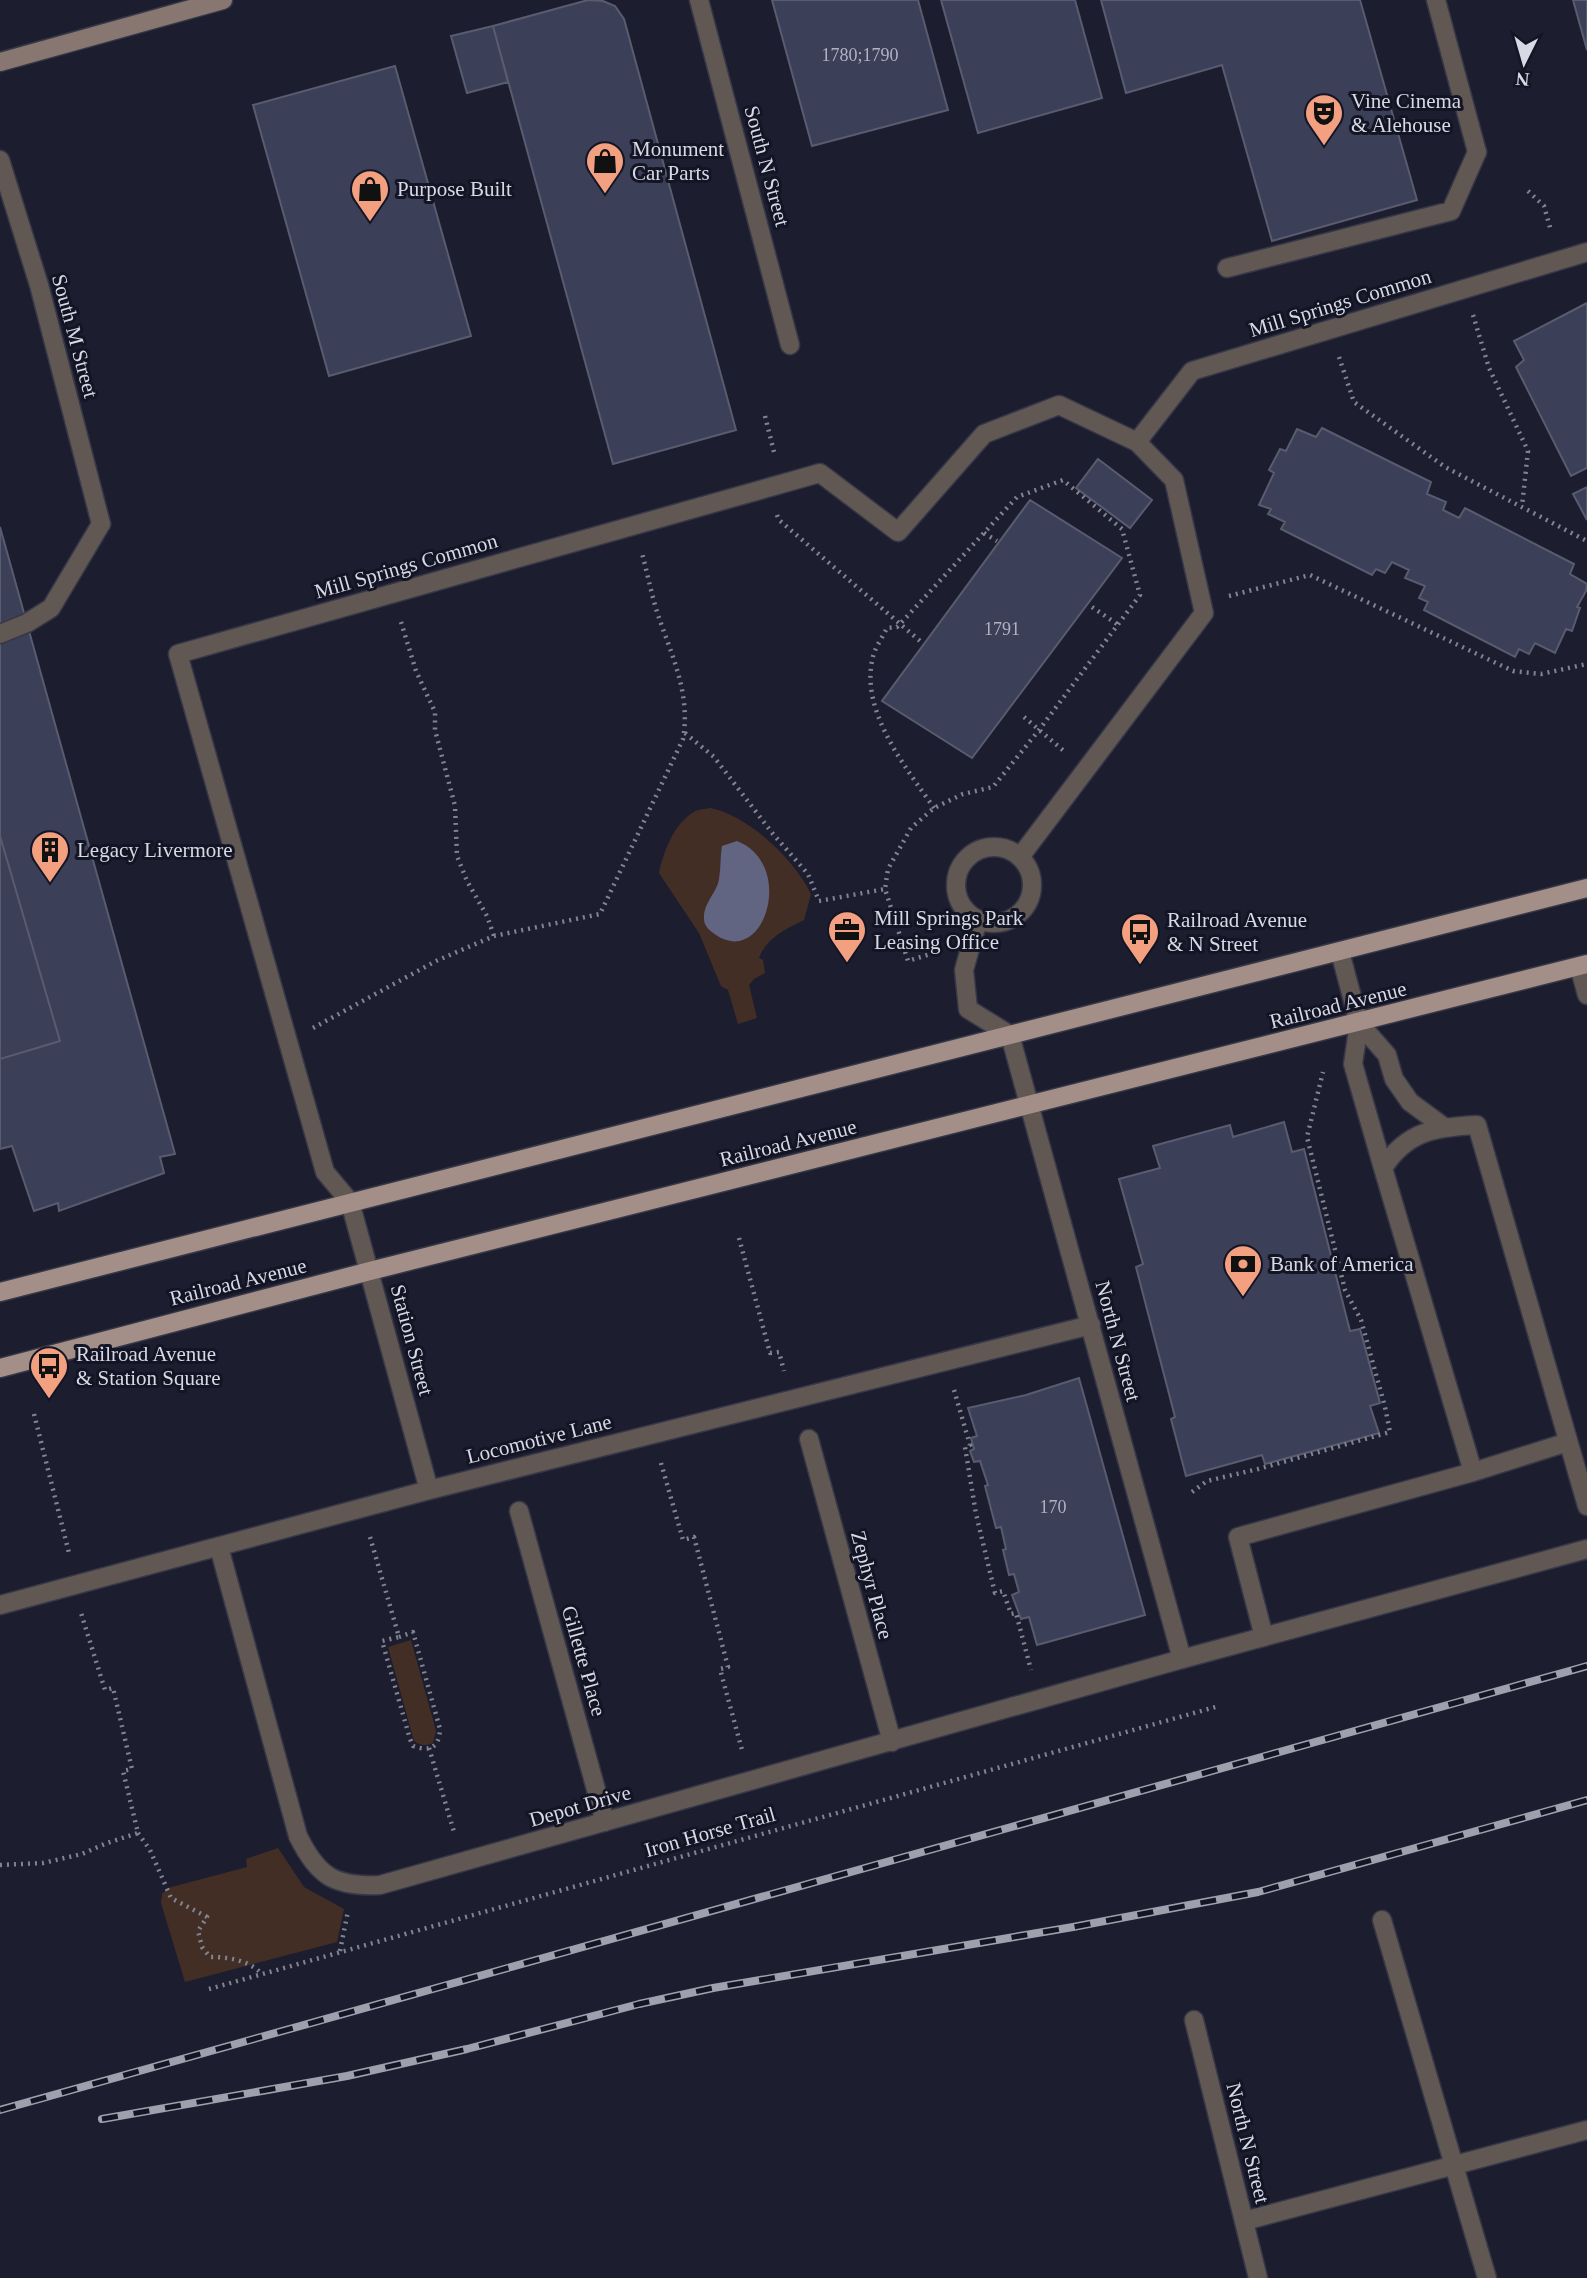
<svg xmlns="http://www.w3.org/2000/svg" width="1587" height="2278" font-family="'Times New Roman',serif">
	<rect width="100%" height="100%" fill="#1c1e2f"/>
	<path fill="#432e26" d="M710,808c38,7 85,52 101,86l-7,26c-18,9 -38,18 -45,38l4,2 2,13 -11,6 -5,6 8,33 -19,6 -10,-34 -7,-4 -22,-53 -40,-60c4,-20 15,-50 35,-61 4,-3 12,-3 16,-4z
		M411,1640l25,91 -3,12c-7,3 -12,3 -19,-2l-26,-94z
		M278,1848l26,39 40,22 -7,33 -152,40 -24,-79 1,-9 6,-6 79,-21 -1,-8z"/>
	<path fill="#626581" d="M737,841c59,23 28,127 -21,94 -6,-4 -12,-9 -12,-16 -1,-16 13,-26 15,-40 2,-11 1,-22 3,-33z"/>
	<path fill="#3c3f58" stroke="#595b6f" stroke-width="2" d="M588,0l15,1 12,5 9,13 112,411 -123,34 -120,-438z
		M772,0h146l30,110 -136,36z
		M941,0h134l27,98 -124,35z
		M1101,0h259l57,200 -145,41 -50,-176 -96,28z
		M1573,0h14v50z
		M493,26l15,56 -41,11 -16,-57z
		M395,66l76,270 -142,40 -76,-271z
		M1587,303v165l-16,8 -55,-109 8,-7 -10,-19z
		M1322,428l109,54 -4,12 19,8 -3,8 16,8 6,-10 109,56 -4,10 17,10 -1,7 -9,16 3,1 -8,23 -6,-2 -11,24 -20,-10 -6,11 -10,-5 -4,8 -91,-47 4,-8 -9,-4 6,-12 -20,-8 4,-8 -17,-8 -7,11 -9,-4 -4,6 -91,-46 4,-7 -17,-8 3,-5 -12,-4 15,-32 -5,-3 11,-21 6,2 11,-22 19,8z
		M1098,459l54,41 -22,28 -54,-40z
		M1587,487v33l-14,-26z
		M1030,500l92,58 -150,200 -90,-57z
		M0,527l175,627 -15,3 4,16 -105,38 -1,-8 -24,8 -22,-65 -12,3z
		M0,836l60,205 -60,18z
		M1284,1122l8,30 12,-3 46,182 10,-2 20,74 -10,3 9,27 -114,31 -3,-9 -76,21 -15,-57 4,-2 -39,-150 7,-3 -24,-85 41,-11 -7,-22 77,-21 3,12z
		M1079,1378l66,237 -108,30 -8,-28 -8,2 -9,-24 7,-3 -5,-18 -5,1 -6,-25 3,-1 -5,-22 -5,1 -11,-42 3,-1 -8,-24 -6,1 -4,-11 4,-2 -3,-11 6,-2 -9,-28 58,-13z"/>
	<g fill="none" stroke-linecap="round" stroke-linejoin="round">
		<defs>
			<path id="lane" d="M1227,268l224,-57 26,-59
				M0,634l27,-11 24,-15 50,-84
				M956 885a38 38 0 1 1 76 0a38 38 0 1 1-76 0Z
				M1020,857l184,-244 -30,-133 -37,-38
				M978,920l-14,50 4,39 42,26
				M1340,952l19,71 -6,41 30,104
				M1579,966l8,29
				M1359,1023l28,32 7,24 16,23 34,25
				M350,1202l-25,-30 -147,-518 642,-181 78,59 86,-98 75,-29 78,37 55,-71 395,-119
				M1473,1472l95,-30
				M1264,1637l-26,-100 235,-65 -90,-304c24,-37 52,-41 94,-43l110,381
				M1182,1659l405,-110
				M1382,1920l105,358
				M1244,2221l343,-91"/>
			<path id="street" d="M699,0l91,345
				M1436,0l41,152
				M0,160l39,125 62,239
				M350,1202l79,288
				M809,1439l83,303
				M519,1511l86,311
				M219,1547l79,289c20,41 37,51 82,49l802,-226 -172,-624
				M0,1605l429,-115 662,-165
				M1194,2020l64,258"/>
			<path id="secondary" d="M0,62l223,-62"/>
			<path id="primary" d="M0,1292l1587,-404
				M0,1368l370,-97 1217,-307"/>
		</defs>
		<use href="#lane" stroke="#363848" stroke-width="21"/>
		<use href="#street" stroke="#363848" stroke-width="21"/>
		<use href="#secondary" stroke="#363848" stroke-width="21"/>
		<use href="#primary" stroke="#363848" stroke-width="21"/>
		<path stroke="#828492" stroke-width="4.5" stroke-dasharray="2 5" stroke-linecap="butt" d="M1528,191l16,15 7,25
			M1473,315l16,53 39,83 -6,55
			M1339,357l15,45 91,65 142,74
			M765,416l10,40
			M777,515l2,5 141,121
			M984,533l13,8
			M1229,596l81,-21 203,96 28,3 46,-10
			M1092,607l25,17
			M401,622l15,49 19,41v18l20,76 2,50 10,25 20,35 7,20
			M1024,717l41,35
			M685,733l29,24 59,77 35,40 11,27 66,-12
			M934,808c-29,-42 -77,-100 -60,-155 3,-8 9,-17 13,-25l10,-1 3,-3 117,-127 46,-17 59,49 18,66 -101,135 -46,57 -30,7 -29,14 -23,20 -23,41 -3,20 23,72 32,-10
			M313,1028l123,-67 58,-25 106,-22 83,-175c8,-46 -12,-85 -26,-127 -6,-20 -10,-40 -15,-59
			M739,1238l31,115 9,-1 5,19
			M954,1390l16,55 -5,2 11,67 19,79 8,-2 8,23 5,-1 15,57
			M34,1414l35,139
			M661,1463l22,77 11,-3 34,130 -8,2 22,81
			M1192,1492l15,-11 51,-12 132,-37 -5,-25 -24,-87 -16,-30 -38,-153 16,-65
			M370,1537l29,100 -17,4 28,98 3,7c17,6 26,2 27,-17l-27,-97 -14,5
			M429,1748l25,84
			M138,1833l12,17 21,48 36,19 -9,14 4,16 8,10c18,0 38,3 51,16
			M0,1865l43,-2 39,-9 25,-11 31,-10 -15,-62 9,-2 -19,-81 -8,2 -24,-77
			M340,1951l8,-40
			M209,1989l1010,-283"/>
		<use href="#lane" stroke="#615753" stroke-width="18"/>
		<use href="#street" stroke="#615753" stroke-width="18"/>
		<use href="#secondary" stroke="#877770" stroke-width="18"/>
		<use href="#primary" stroke="#a38f87" stroke-width="18"/>
		<defs>
			<path id="rail" d="M0,2110l1587,-444
				M102,2119l245,-43 120,-27 172,-45 74,-16 360,-61 185,-35 329,-92"/>
		</defs>
		<use href="#rail" stroke="#9ea0ad" stroke-width="8"/>
		<use href="#rail" stroke="#131525" stroke-width="5" stroke-dasharray="16" stroke-linecap="butt"/>
	</g>
	<defs>
		<symbol id="theatre-pin" viewBox="-11 -11 22 30"><path d="M0 17L-7.5 6A9.5 9.5 0 1 1 7.5 6Z" fill="#f2a080" stroke="#131525"/><path d="M-5-5.5Q0-4 5-5.5V0Q5 5 0 6Q-5 5-5 0ZM-3.3-2.5H-1v1.5H-3.3ZM1-2.5H3.3v1.5H1ZM-2.8 1Q0 5.5 2.8 1Z" fill="#111"/></symbol>
		<symbol id="shop-pin" viewBox="-11 -11 22 30"><path d="M0 17L-7.5 6A9.5 9.5 0 1 1 7.5 6Z" fill="#f2a080" stroke="#131525"/><path d="M-5-2.5h2.3a2.7 3.5 0 0 1 5.4 0H5L5.5 6h-11ZM-1.5-2.5h3a1.5 2.3 0 0 0-3 0Z" fill="#111"/></symbol>
		<symbol id="building-pin" viewBox="-11 -11 22 30"><path d="M0 17L-7.5 6A9.5 9.5 0 1 1 7.5 6Z" fill="#f2a080" stroke="#131525"/><path d="M-4-6H4V6H1V3H-1V6H-4ZM-2.5-4.3h1.7v1.8h-1.7ZM.8-4.3h1.7v1.8H.8ZM-2.5-1h1.7V.8h-1.7ZM.8-1h1.7V.8H.8Z" fill="#111"/></symbol>
		<symbol id="office-pin" viewBox="-11 -11 22 30"><path d="M0 17L-7.5 6A9.5 9.5 0 1 1 7.5 6Z" fill="#f2a080" stroke="#131525"/><path d="M-6-3h4V-5.5h4V-3h4V5H-6ZM-1-4.5V-3h2v-1.5ZM-6 0V1H6V0Z" fill="#111"/></symbol>
		<symbol id="bus-pin" viewBox="-11 -11 22 30"><path d="M0 17L-7.5 6A9.5 9.5 0 1 1 7.5 6Z" fill="#f2a080" stroke="#131525"/><path d="M-5-6H5V4H4V6H2V4H-2V6H-4V4H-5ZM-3.5-4V0h7V-4ZM-3.5 1.2v1.5H-2V1.2ZM2 1.2v1.5H3.5V1.2Z" fill="#111"/></symbol>
		<symbol id="bank-pin" viewBox="-11 -11 22 30"><path d="M0 17L-7.5 6A9.5 9.5 0 1 1 7.5 6Z" fill="#f2a080" stroke="#131525"/><path d="M-6-4H6V4H-6ZM0-2.3a2.3 2.3 0 1 0 0 4.6a2.3 2.3 0 1 0 0-4.6Z" fill="#111"/></symbol>
	</defs>
	<g fill-rule="evenodd">
		<use href="#theatre-pin" x="1302" y="91" width="44" height="60"/>
		<use href="#shop-pin" x="583" y="139" width="44" height="60"/>
		<use href="#shop-pin" x="348" y="167" width="44" height="60"/>
		<use href="#building-pin" x="28" y="828" width="44" height="60"/>
		<use href="#office-pin" x="825" y="908" width="44" height="60"/>
		<use href="#bus-pin" x="1118" y="910" width="44" height="60"/>
		<use href="#bank-pin" x="1221" y="1242" width="44" height="60"/>
		<use href="#bus-pin" x="27" y="1344" width="44" height="60"/>
	</g>
	<g text-anchor="middle" stroke-width="6" stroke-linejoin="round" paint-order="stroke">
		<g font-size="18" fill="#b0b2c2">
			<text x="860" y="61">1780;1790</text>
			<text x="1002" y="635">1791</text>
			<text x="1053" y="1513">170</text>
		</g>
		<g font-size="21" fill="#d7d9e5" stroke="#131525" text-anchor="start">
			<text x="1351" y="108">Vine Cinema<tspan x="1351" dy="24">&amp; Alehouse</tspan></text>
			<text x="632" y="156">Monument<tspan x="632" dy="24">Car Parts</tspan></text>
			<text x="397" y="196">Purpose Built</text>
			<text x="77" y="857">Legacy Livermore</text>
			<text x="874" y="925">Mill Springs Park<tspan x="874" dy="24">Leasing Office</tspan></text>
			<text x="1167" y="927">Railroad Avenue<tspan x="1167" dy="24">&amp; N Street</tspan></text>
			<text x="1270" y="1271">Bank of America</text>
			<text x="76" y="1361">Railroad Avenue<tspan x="76" dy="24">&amp; Station Square</tspan></text>
		</g>
		<g font-size="21" fill="#d7d9e5" stroke="#131525">
			<text transform="translate(767 166) rotate(75)" y="7">South N Street</text>
			<text transform="translate(1340 303) rotate(-17)" y="7">Mill Springs Common</text>
			<text transform="translate(75 336) rotate(75)" y="7">South M Street</text>
			<text transform="translate(406 566) rotate(-16)" y="7">Mill Springs Common</text>
			<text transform="translate(1338 1005) rotate(-14)" y="7">Railroad Avenue</text>
			<text transform="translate(788 1143) rotate(-14)" y="7">Railroad Avenue</text>
			<text transform="translate(238 1282) rotate(-14)" y="7">Railroad Avenue</text>
			<text transform="translate(412 1340) rotate(75)" y="7">Station Street</text>
			<text transform="translate(1118 1341) rotate(75)" y="7">North N Street</text>
			<text transform="translate(539 1439) rotate(-14)" y="7">Locomotive Lane</text>
			<text transform="translate(872 1585) rotate(75)" y="7">Zephyr Place</text>
			<text transform="translate(584 1661) rotate(74)" y="7">Gillette Place</text>
			<text transform="translate(580 1806) rotate(-16)" y="7">Depot Drive</text>
			<text transform="translate(710 1832) rotate(-16)" y="7">Iron Horse Trail</text>
			<text transform="translate(1248 2143) rotate(76)" y="7">North N Street</text>
		</g>
	</g>
	<g transform="translate(1524 63) rotate(185)" stroke="#131525" stroke-width="5" paint-order="stroke">
	<path d="M0-5L12 26L0 18L-12 26Z" fill="#d7d9e5"/>
	<text y="-10" font-size="19" font-weight="bold" text-anchor="middle" fill="#d7d9e5">N</text>
	</g>
</svg>
